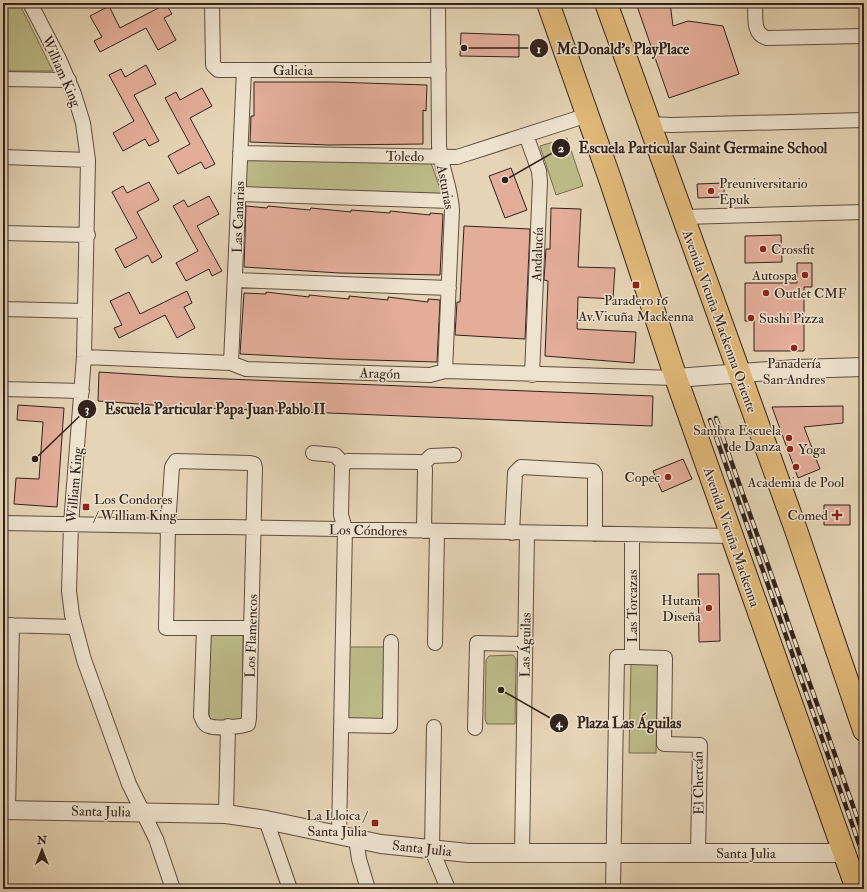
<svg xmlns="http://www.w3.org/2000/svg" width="867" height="892" font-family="'IM FELL Double Pica',serif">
	<rect width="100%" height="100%" fill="#e5d4b5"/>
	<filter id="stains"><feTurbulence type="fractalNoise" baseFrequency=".005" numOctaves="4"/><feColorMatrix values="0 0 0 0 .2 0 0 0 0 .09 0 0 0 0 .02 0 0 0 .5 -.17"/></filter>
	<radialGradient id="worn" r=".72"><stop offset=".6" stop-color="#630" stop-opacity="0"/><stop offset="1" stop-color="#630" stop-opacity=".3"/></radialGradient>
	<path fill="#bcbb88" stroke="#766e52" d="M3,3h16l34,68h-50z
		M567,138l16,48 -27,9 -16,-49z
		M245,159l186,4 11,31 -199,-4z
		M210,630h33l-1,92h-33z
		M349,647h38l-2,76h-38z
		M513,655l3,4 -1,65h-28l-2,-5 1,-59 3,-4z
		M631,663l27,1 -2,89h-27z"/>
	<path fill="#e3ad99" stroke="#31221c" d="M636,3h34l3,23 15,-5 35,5 16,48 -70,24z
		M166,4l6,10 -8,4 12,22 -18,10 -12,-22 -46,24 -6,-11 8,-4 -12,-21 19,-10 11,22z
		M461,33l58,2v22l-59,-1z
		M146,65l10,19 -22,11 25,46 -10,5 -4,-7 -22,12 -10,-18 21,-12 -25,-46 12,-6 4,8z
		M254,82h79l94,3 -1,26 -3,-1v34l-94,1 -79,-3 1,-26h3z
		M202,88l10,18 -22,12 25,46 -10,5 -4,-7 -23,12 -10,-18 22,-12 -25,-46 11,-6 4,8z
		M511,168l16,42 -22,8 -16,-42z
		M149,182l10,18 -22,12 25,45 -10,6 -4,-8 -23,13 -10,-19 22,-11 -25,-46 11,-6 4,7z
		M724,183v14l-26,1 -1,-14z
		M209,196l10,18 -22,12 25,45 -10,5 -3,-7 -23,12 -10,-18 22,-12 -25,-45 11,-6 4,7z
		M246,206l21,2 1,-2 42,4 1,-2 40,4v-2l39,3v-2l40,4v-2l13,1 -3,61 -101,-2 -95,-6z
		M551,208l30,1 -3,58 37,1 -2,31 -35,-2 -1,32 59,3 -2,31 -89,-7 3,-75 -4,-1 2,-31h4z
		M464,226l66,3 -5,110 -70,-4 2,-33h3z
		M781,235l1,27 -37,1v-27z
		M797,263h15v24h-8v64h-50v-30h-9v-38h52z
		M187,291l5,12 -8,4 11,21 -18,10 -12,-23 -46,23 -5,-10 8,-3 -12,-24 19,-9 11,22z
		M266,292l43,5v-2l40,4v-3l39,4v-3l40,5v-3l12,1 -3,62 -100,-3 -97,-5 4,-61 22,1z
		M99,372l78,5 476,19 -1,30 -473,-19 -81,-6z
		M18,405l46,3 -7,99 -43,-3 2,-26 23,1 4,-57 -26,-2z
		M843,406v17l-39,4 16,42 -22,9 -26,-71z
		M683,459l9,20 -30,13 -9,-21z
		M824,505h26v20h-26z
		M698,574h21l1,67 -21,1z"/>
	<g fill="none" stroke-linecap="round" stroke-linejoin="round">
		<defs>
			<path id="minor" d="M30,3l29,56 15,35 9,29 5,37 -4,197 -13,167 -2,67 3,24 12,45 45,124 27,55 17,50
				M212,3l1,62 5,5h221
				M438,3l1,143c2,22 12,42 13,64l-7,161
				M755,3c1,13 -3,31 12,35l97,-2
				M3,79l66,1
				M649,124l22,1 193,-5
				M526,135l13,36 1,11 -8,193
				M240,153l217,4 131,-42
				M3,157l85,3
				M239,194l212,7
				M682,217l182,-5
				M3,233l85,2
				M235,280l214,8
				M3,309l82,2
				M84,357l147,6 15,6 184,6 15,-4 231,7
				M231,363l13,-293
				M3,389l79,2
				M313,453l22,2 9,9
				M423,464l2,5 -1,62
				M423,464l8,-8 23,-1
				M3,523l729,13
				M512,533l3,-60 6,-6 72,4 2,3v60
				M3,625l71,2
				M204,628l-3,88c2,4 3,9 8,10 8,3 31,1 39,-2l1,-6 6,-250 -1,-4 -4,-1 -74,-2 -4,6 -4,59 -2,102h85
				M435,643l2,-112
				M632,657l33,1 -1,86 36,1 -2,108
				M341,725l49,1 1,-84
				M434,727l-2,123 16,39
				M475,728l2,-85 49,1
				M8,810l4,-185
				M226,814l2,-88
				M266,820l24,69
				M339,835l6,-306 -4,-14 1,-47 2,-4 4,-3 71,1 4,2
				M356,839l3,20 9,30
				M522,854l5,-321
				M613,889l4,-232h15v-122"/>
			<path id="tertiary" d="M676,378l120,-9 68,-2
				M3,810l223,4 40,6 115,24 87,9h376"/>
			<path id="primary" d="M548,3l63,179 65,196 181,511
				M606,3l190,527 68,200"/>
		</defs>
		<use href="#minor" stroke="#5e4e42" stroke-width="16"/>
		<use href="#tertiary" stroke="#5e4e42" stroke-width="20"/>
		<use href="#primary" stroke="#31221c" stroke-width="24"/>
		<use href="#minor" stroke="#eee3cf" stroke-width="14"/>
		<use href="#tertiary" stroke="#eee3cf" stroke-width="18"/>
		<use href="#primary" stroke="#e2ba7a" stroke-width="22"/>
		<defs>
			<path id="rail" d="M716,418l148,419
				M710,420l154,438"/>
		</defs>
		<use href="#rail" stroke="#31221c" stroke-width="4.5"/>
		<use href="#rail" stroke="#eee3cf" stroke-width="3" stroke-dasharray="9" stroke-linecap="butt"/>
	</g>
	<g fill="#8f2418" stroke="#eee3cf" stroke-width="1.5">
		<circle cx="711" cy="191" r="4"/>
		<circle cx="763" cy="249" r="4"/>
		<circle cx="805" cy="275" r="4"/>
		<rect x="632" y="281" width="8" height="8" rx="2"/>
		<circle cx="766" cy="293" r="4"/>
		<circle cx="751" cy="318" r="4"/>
		<circle cx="794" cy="348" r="4"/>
		<circle cx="789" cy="438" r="4"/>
		<circle cx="790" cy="449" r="4"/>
		<circle cx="796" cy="467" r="4"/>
		<circle cx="668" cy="477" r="4"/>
		<rect x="82" y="503" width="8" height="8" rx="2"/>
		<path d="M835 509h4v4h4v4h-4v4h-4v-4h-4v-4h4z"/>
		<circle cx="709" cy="608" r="4"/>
		<rect x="371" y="819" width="8" height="8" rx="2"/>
	</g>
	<g text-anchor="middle" stroke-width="3" stroke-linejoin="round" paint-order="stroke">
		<g font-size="14" fill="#31221c" stroke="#eee3cf">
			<text x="293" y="75">Galicia</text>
			<text transform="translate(62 71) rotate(66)" y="5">William King</text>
			<text transform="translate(405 156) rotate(1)" y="5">Toledo</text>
			<text transform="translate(446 187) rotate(79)" y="5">Asturias</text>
			<text transform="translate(238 217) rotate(-88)" y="5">Las Canarias</text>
			<text transform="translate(537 254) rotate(-88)" y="5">Andalucía</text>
			<text transform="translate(720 321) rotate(70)" y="5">Avenida Vicuña Mackenna Oriente</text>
			<text transform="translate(380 373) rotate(2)" y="5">Aragón</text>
			<text transform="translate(74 485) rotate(-85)" y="5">William King</text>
			<text transform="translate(368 530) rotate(1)" y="5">Los Cóndores</text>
			<text transform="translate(732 537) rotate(71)" y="5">Avenida Vicuña Mackenna</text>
			<text transform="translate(632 606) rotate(-90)" y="5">Las Torcazas</text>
			<text transform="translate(251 636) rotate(-88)" y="5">Los Flamencos</text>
			<text transform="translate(525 645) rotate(-89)" y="5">Las Águilas</text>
			<text transform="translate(698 783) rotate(-91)" y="5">El Chercán</text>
			<text transform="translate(101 811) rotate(1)" y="5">Santa Julia</text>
			<text transform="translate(422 848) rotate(6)" y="5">Santa Julia</text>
			<text x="746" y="858">Santa Julia</text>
		</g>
		<g font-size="14" fill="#31221c" stroke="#eee3cf" text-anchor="start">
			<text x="719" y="188">Preuniversitario<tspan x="719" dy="16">Epuk</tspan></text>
			<text x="771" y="254">Crossfit</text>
			<text x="797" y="280" text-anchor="end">Autospa</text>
			<text x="774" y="298">Outlet CMF</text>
			<text x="636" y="305" text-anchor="middle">Paradero 16<tspan x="636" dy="16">Av.Vicuña Mackenna</tspan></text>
			<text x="759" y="323">Sushi Pizza</text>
			<text x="794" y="368" text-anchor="middle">Panadería<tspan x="794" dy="16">San Andres</tspan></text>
			<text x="781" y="435" text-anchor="end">Sambra Escuela<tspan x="781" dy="16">de Danza</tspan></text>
			<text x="798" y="454">Yoga</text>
			<text x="660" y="482" text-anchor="end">Copec</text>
			<text x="796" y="487" text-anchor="middle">Academia de Pool</text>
			<text x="94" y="504">Los Condores<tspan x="94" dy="16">/ William King</tspan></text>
			<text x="828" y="520" text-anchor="end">Comed</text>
			<text x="701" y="605" text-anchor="end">Hutam<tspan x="701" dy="16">Diseña</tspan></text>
			<text x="367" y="820" text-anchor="end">La Lloica /<tspan x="367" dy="16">Santa Julia</tspan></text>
		</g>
	</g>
	<path fill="none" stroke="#31221c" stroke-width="1.5" d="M464 48L539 48M505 180L561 148M35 459L87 409M501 690L559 723"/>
	<g fill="#31221c" stroke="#eee3cf" stroke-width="1.5">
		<circle cx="464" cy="48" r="4"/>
		<circle cx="505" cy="180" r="4"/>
		<circle cx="35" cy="459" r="4"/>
		<circle cx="501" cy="690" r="4"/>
		<circle cx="539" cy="48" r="10"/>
		<circle cx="561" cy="148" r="10"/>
		<circle cx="87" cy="409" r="10"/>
		<circle cx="559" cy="723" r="10"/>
	</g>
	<g font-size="12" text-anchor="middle" font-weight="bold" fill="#fff">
		<text x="539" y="53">1</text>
		<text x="561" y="152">2</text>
		<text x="87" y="413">3</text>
		<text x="559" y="727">4</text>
	</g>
	<g font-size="15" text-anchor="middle" font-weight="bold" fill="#31221c" stroke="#eee3cf" stroke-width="3" stroke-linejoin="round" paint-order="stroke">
		<text x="623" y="54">McDonald's PlayPlace</text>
		<text x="703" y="153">Escuela Particular Saint Germaine School</text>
		<text x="215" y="414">Escuela Particular Papa Juan Pablo II</text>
		<text x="629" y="728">Plaza Las Águilas</text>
	</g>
	<rect width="867" height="892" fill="none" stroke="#e5d4b5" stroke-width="16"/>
	<rect x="4" y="4" width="859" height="884" fill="none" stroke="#31221c" stroke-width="2"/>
	<rect x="8" y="8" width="851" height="876" fill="none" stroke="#31221c"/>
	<g transform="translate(42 850)" stroke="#eee3cf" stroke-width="3" paint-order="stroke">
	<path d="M0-3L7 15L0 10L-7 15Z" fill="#31221c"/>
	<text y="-6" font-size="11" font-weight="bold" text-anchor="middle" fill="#31221c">N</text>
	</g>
	<rect width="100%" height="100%" filter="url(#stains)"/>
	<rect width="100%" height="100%" fill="url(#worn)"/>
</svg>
